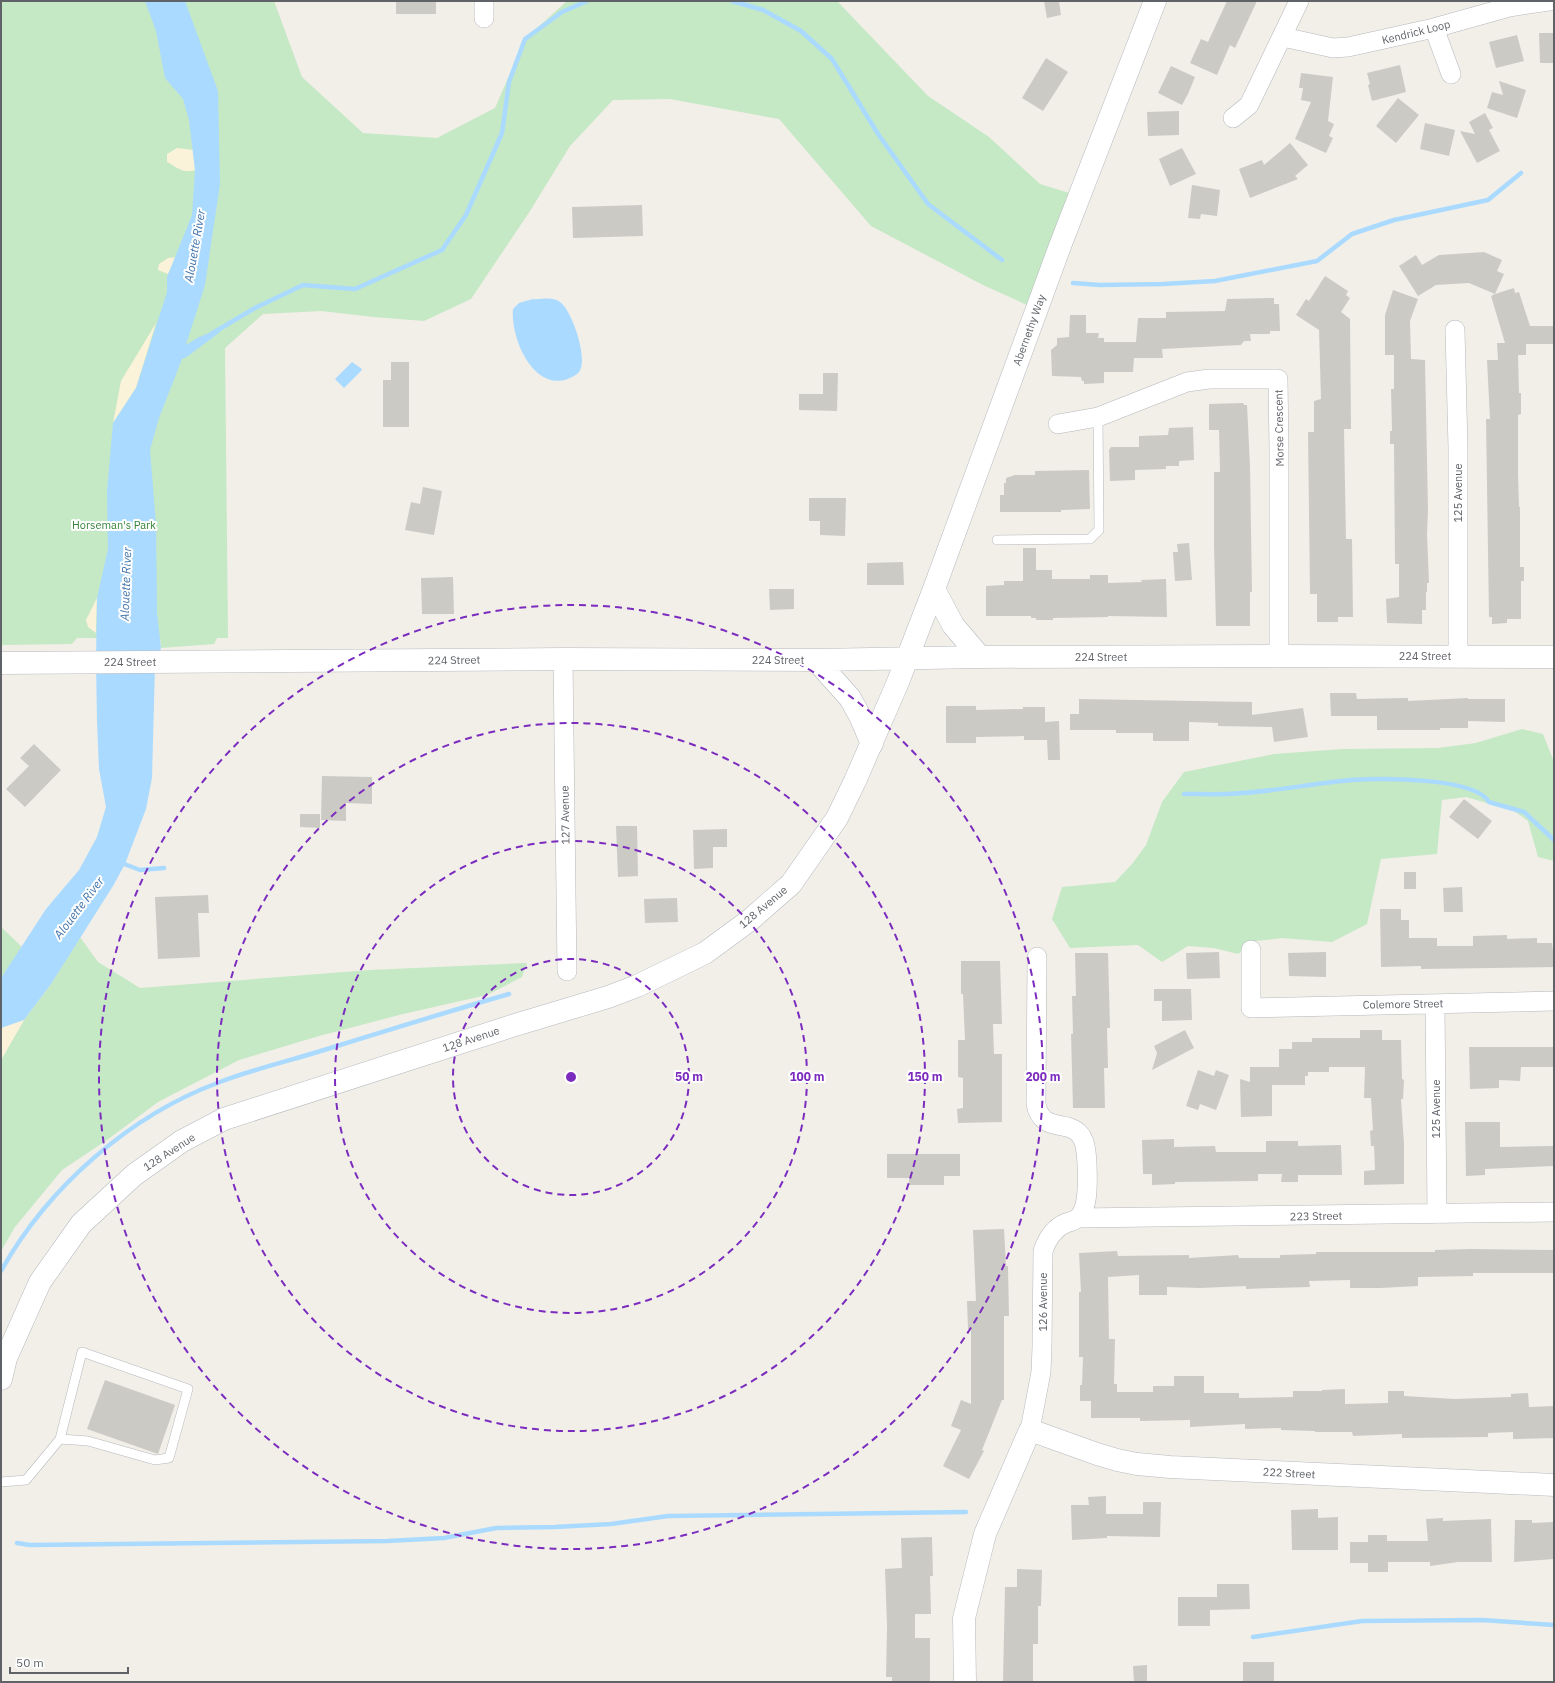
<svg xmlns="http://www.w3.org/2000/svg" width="1555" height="1683" font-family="'IBM Plex Sans',sans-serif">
	<rect width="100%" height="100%" fill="#f1efe8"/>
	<path fill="#c5e8c5" d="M1,1h273l28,76 61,56 74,5 58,-30 30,-69 42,-38h270l91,95 61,41 51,47 39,12 -43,113 -53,-24 -112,-59 -92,-107 -109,-20 -57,1 -43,46 -40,65 -59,88 -47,22 -50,-4 -53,-6 -58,3 -38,34 3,290h-11l-3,6 -53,4 -1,-10h-83l-5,6 -71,1z
		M1522,729l21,5 11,28v99l-16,-4 -10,-36 -14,-10 -48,-14 -24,3 -5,54 -56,5 -14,65 -35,18 -50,-4 -26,3 -18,13 -24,-6 -26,-2 -26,16 -24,-17 -68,3 -18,-29 10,-32 53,-5 17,-18 14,-19 16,-43 22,-30 90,-18 69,-5 95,-1 38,-5z
		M1,927l21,20 -21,31z
		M80,937l18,25 42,26 230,-18 157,-7 -5,14 -35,18 -84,19 -84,22 -80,24 -81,42 -51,38 -45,30 -47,57 -14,24v-191l23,-40 27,-36z"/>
	<path fill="#fbf3d9" d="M177,148l16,2 2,20c-13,4 -18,-3 -28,-8v-8z
		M176,257l-8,17 -10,-4 1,-6 9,-6z
		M156,323l-20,65 -23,35 8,-42z
		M97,598l-1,35 -8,-6 -2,-7z
		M24,1020l-23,40v-32z"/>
	<path fill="#aadaff" d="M145,1h40l33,90 2,93 -15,101 -19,60 13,-8 18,-7 3,2 -32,24 -6,3 -23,59 -9,32 6,74 1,89 4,35 -6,17 -3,113 -6,31 -21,55 -12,22 -62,98 -27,36 -23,8v-50l45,-69 33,-39 18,-33 9,-30 -7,-38 -2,-47 -1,-60 1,-64 11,-49 -1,-58 6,-68 23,-35 31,-96v-15l25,-62 3,-45 -6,-50 -6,-21 -18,-21 -9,-47z
		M533,299c8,1 19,-3 27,3 12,8 31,62 17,72 -39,27 -67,-33 -64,-65l6,-6z
		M352,362l10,7 -1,2 -17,17 -9,-9z"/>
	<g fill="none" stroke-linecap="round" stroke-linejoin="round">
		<path stroke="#aadaff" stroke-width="4.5" d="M732,1l31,9 38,21 31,28 46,75 50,70 74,56
			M1073,283l27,2 63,-1 52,-3 102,-20 35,-27 42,-14 94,-20 33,-27
			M211,334l44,-26 48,-23 52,4 87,-39 24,-35 36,-82 7,-51 16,-43 37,-27 25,-11
			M1184,794c19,0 39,1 58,-1 36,-2 73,-10 109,-13 28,-2 124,-3 138,22l35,10 30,28
			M119,862l21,8 24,-2
			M1,1271c47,-84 129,-156 219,-189 34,-13 69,-21 104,-32 61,-19 123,-38 185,-56
			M17,1543l13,2 357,-4 57,-3 52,-10 59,-1 56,-3 57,-8 298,-4
			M1253,1637l109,-16 120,-1 72,5"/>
	</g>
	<path fill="#cccac5" d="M396,1h40v13h-40z
		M1044,1h15l2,14 -14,3z
		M1227,1h30l-22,47 -5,-3 -13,30 -27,-12 11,-24 7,3z
		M1539,33h15v30h-14z
		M1517,35l7,26 -28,7 -7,-26z
		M1046,58l22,14 -25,39 -21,-13z
		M1400,65l6,27 -34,9 -4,-16 2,-1 -3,-11z
		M1171,66l24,11 -7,17 -6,11 -24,-12z
		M1301,73l32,4 -5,44 6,3 -5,12 4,2 -7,15 -31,-14 16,-37 -10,-2 2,-12h-4z
		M1499,81l27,9 -9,28 -30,-10 5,-16 11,3z
		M1398,98l21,17 -23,28 -20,-17z
		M1179,111v24l-31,1 -1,-24z
		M1485,113l8,15 -4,2 11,21 -23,12 -17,-32 15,3 -6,-12z
		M1425,123l30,7 -6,26 -29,-7z
		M1290,143l18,22 -13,11 3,3 -48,19 -11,-29 23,-9 2,5z
		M1182,148l14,26 -26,12 -11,-27z
		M1192,185l28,5 -3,26 -16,-2 -1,5 -12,-1z
		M642,205l1,31 -70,2 -1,-31z
		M1484,252l18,8 -5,11 7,3 -9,20 19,-6 1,5 4,-1 11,34h24v18h-28v11h-8l1,38h2v21l-3,1v59l1,33h1v60h4v14h-3v38h-14v4l-15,1v-7h-3l-3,-198h4l-3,-59h11l-1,-17h8l-14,-47 4,-2 -26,-11 -33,2 -18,11 -19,-30 17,-11 6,10 17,-10z
		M1325,276l23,15 -2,4 4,3 -9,14 9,7 1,110h-7l2,110h6l1,78h-15v5h-21v-28h-7l-2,-162h6v-31l7,-2 -2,-69 -23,-15 10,-16 3,2z
		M1393,290l25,9 -8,22 1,38 14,1 3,150 -1,24 2,49h-2v9h-1v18h-4v14l-35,-1 -1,-24 13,-2v-33h-4l-1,-120h-4v-13h2l-1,-42h3v-34h-9v-40z
		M1274,298v6h5l1,27h-10v3h-20l1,7h-7l-3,4 -79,4 1,9h-29l-1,14h-29v11l-20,1v-3h-2l-1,-4 -29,-1 -1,-26 6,-5v-7l12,-1 1,-22h16v18h13l-1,5h6v4h32l2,-24h28v-6l59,-1 2,-12z
		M391,362h18v65h-26v-47h8z
		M823,373h15l-1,38 -38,-1v-16h24z
		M1243,403l1,2h3l3,61 2,126h-2v34h-34l-2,-81v-73h6l-1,-42h-10v-26z
		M1193,427l1,33 -15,1v5h-13v3l-31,1v10l-25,1 -1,-31 2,-3h28v-11l29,-1 1,-7z
		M1089,470l1,39 -29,1v2h-61v-17h4v-12h2v-5l9,-3h20v-4z
		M423,487l19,4 -8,44 -29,-5 6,-28 9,2z
		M809,498h37l-1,38 -25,-1v-14h-11z
		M1189,543l3,37 -17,1 -2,-29h5l-1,-8z
		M1023,548h13v22h16v9h38v-4h18v8l34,-1 -1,-2 25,-1 1,38 -59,-1v1l-55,1v2h-17v-2h-5v-2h-45v-30l18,-1v-4h19z
		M903,562l1,23h-37v-22z
		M453,577l1,37h-32l-1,-36z
		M769,589h25v20l-24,1z
		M1330,693h26l1,6 51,-1v3l60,-3v1h37v23l-37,-1v7h-28v2h-63v-14h-46z
		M1079,699l173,3v13l51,-7 5,29 -34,5 -2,-15 -54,-1v-3l-29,-1v19h-36v-8h-37v-3h-46v-16h9z
		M946,706h30v4l47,-1v-2h22v15l14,-1 1,39h-12l-1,-20h-23v-4l-48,1v6h-30z
		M34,744l27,26 -36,37 -19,-18 23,-23 -9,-8z
		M322,776l50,1v27l-26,-1v18l-25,-1z
		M1464,799l28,22 -14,18 -29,-22z
		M300,814h20v14l-20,-1z
		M616,826h21l1,50 -20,1z
		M727,829v18h-14v21l-19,1 -1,-39z
		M1404,872h12v17h-12z
		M1462,887l1,25h-19l-1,-24z
		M208,895l1,18h-11l2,44 -42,2 -3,-62z
		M677,898l1,24 -33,1 -1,-24z
		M1380,909h21v11h8v18h28v8h36v-10l34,-1v4l30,-1v5h15l1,9h1v15l-133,2v-3l-40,1z
		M1219,952l1,26 -33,1 -1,-26z
		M1326,952v25l-37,-1 -1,-23z
		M1075,953h33l2,75h-3l1,40h-4l1,40h-32l-2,-74h2l-1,-38h4z
		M961,961h39l2,63h-9l1,30h8v68l-44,1 -1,-14 6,-1v-30l-5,-1v-37h7l-2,-46h-2z
		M1154,989h37l1,31 -30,1v-20h-8z
		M1185,1030l9,18 -42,22 5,-17 -3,-7z
		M1360,1030h22v10h19l1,39 2,1 -1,19h-2l3,45v40l-40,1v-14l11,-1 -1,-24h-3l-1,-15 3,-1 -2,-32h-7l1,-31h-36v5h-21v4h-3v9h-33v31l-31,1 -1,-38 10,3v-15h29v-18h13v-7h20v-4h48z
		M1469,1047h85v20h-33l-1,14 -21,-1v8l-29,1z
		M1198,1070l16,6 2,-6 13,5 -13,35 -16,-6 -2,6 -12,-4z
		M1465,1122h35v25l53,-1v20l-68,3v6l-19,1z
		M1174,1139v8l41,-1 1,6h50v-11h32v5l43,-1 1,30h-44v7h-17l1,-8h-24v7l-83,1v2l-23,1v-11h-9l-1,-34z
		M887,1154h73v22h-16v9h-35v-7h-22z
		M1004,1229l2,37h2l1,50h-5v84h-2l-20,50 2,1 -15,28 -26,-13 18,-36 -10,-4 10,-26 10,4v-75h-3l-1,-28h9l-3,-71z
		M1472,1249l82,1v23h-81v3l-55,1v9l-38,2h-30v-8l-41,1 1,6 -36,1 -28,1v-3l-46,2 -33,-1v8h-28v-20l-31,2 1,62h6l-1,45h3v8h36v-6h21v-10h30v17h35v5l54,-1v-6h29v-1l23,-1v15l43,-1v-12h16v5l51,3 56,-2v-3l17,-1 1,14 25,-1v32l-41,1v-7l-25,1v4l-86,1v-4l-49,2 -1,-4h-37v-1l-34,-1v-2l-36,1v-5l-55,3v-7l-50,1v-3h-49v-17h-11v-16h2l1,-28h-4v-65h2l-2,-39 38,-2 1,5 71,-1v3l49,-3 1,3h41v-3l36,-1v-2h119v-2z
		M105,1380l70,25 -17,49 -71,-25z
		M1106,1496v18h37v-12h18l-1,35 -53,-1v2l-35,2 -1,-35h18l-1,-8z
		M1318,1509v9l20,-1v33h-46l-1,-40z
		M1443,1518v3l48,-2 1,43h-34l-28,4v-4h-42v10h-20v-9h-18v-21h18v-7h19v6h41l-2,-22z
		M1515,1520h17v3l22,-1v37l-40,3z
		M932,1537l1,39h-3l1,38h-16v24h15v44h-38v-5h-6l1,-51 -2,-57 17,-1 -1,-30z
		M1017,1569l25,1 -1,36h-3v38h-5v37h-30l2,-94h12z
		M1217,1584h32l1,25 -40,1v16h-32v-29h39z
		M1243,1662h31v20h-31z
		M1147,1665v17h-13l-1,-16z"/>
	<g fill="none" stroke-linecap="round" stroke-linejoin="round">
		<defs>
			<path id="lane" d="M997,540l93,-1 9,-9 -1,-113
				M1,1482l25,-2 34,-41 22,-87 106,37 -19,69 -14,2 -67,-19 -28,-2"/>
			<path id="street" d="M484,1v17
				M1434,28l17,46
				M1283,37l50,11 15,-1 86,-19 75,-21 40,-6
				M1233,118l16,-13 50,-104
				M1455,330l3,118v208
				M1058,424l40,-7 89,-35 22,-3h69l1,71v206
				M563,659l4,312
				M1251,950v58l303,-7
				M1435,1004l2,210
				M1078,1218l476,-6
				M1030,1430l11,-58 1,-25 1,-96c4,-12 11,-23 23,-28 4,-1 10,-3 13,-6 4,-4 6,-11 7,-17 2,-12 2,-46 -2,-58 -9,-27 -42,-5 -48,-38l1,-147"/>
			<path id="secondary" d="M934,589l19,36 27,32
				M816,660l34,38 10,18 12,28
				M1,663l562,-4 253,1 164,-3 299,-1 275,1
				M1,1379l5,-21 34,-76 41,-58 53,-49 48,-34 42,-22 291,-94 93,-28 29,-11 68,-33 45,-33 41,-36 46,-66 18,-37 43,-99 36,-93 126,-343 95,-245
				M965,1682l-1,-64 21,-84 45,-104 67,24 20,6 20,4 33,3 384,18"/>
		</defs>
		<use href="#lane" stroke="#b5b8bc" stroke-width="10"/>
		<use href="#street" stroke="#b5b8bc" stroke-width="20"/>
		<use href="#secondary" stroke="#b6babf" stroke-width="23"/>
		<use href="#lane" stroke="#fff" stroke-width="9"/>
		<use href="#street" stroke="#fff" stroke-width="19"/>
		<use href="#secondary" stroke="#fff" stroke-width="22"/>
	</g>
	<g fill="none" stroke="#7b2cbf" stroke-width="2" stroke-dasharray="7 5">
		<circle cx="571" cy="1077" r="118"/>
		<circle cx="571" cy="1077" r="236"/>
		<circle cx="571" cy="1077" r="354"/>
		<circle cx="571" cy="1077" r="472"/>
	</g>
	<g text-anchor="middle" stroke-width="4" stroke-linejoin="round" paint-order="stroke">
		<g font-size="11" fill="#5f6368" stroke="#fff">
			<text transform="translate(1416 32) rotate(-14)" y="4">Kendrick Loop</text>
			<text transform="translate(1029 330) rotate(-70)" y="4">Abernethy Way</text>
			<text transform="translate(1279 428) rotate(-91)" y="4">Morse Crescent</text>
			<text transform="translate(1458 493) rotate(-90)" y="4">125 Avenue</text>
			<text x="1425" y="660">224 Street</text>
			<text x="1101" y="661">224 Street</text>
			<text transform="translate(454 660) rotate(-1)" y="4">224 Street</text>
			<text x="778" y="664">224 Street</text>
			<text x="130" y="666">224 Street</text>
			<text transform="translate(565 815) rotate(-91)" y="4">127 Avenue</text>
			<text transform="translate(763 907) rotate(-40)" y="4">128 Avenue</text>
			<text transform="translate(1403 1004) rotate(-1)" y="4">Colemore Street</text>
			<text transform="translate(471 1039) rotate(-18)" y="4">128 Avenue</text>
			<text transform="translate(1436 1109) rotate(-90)" y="4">125 Avenue</text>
			<text transform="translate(169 1152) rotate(-33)" y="4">128 Avenue</text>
			<text transform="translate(1316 1216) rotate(-1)" y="4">223 Street</text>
			<text transform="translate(1043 1302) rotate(-90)" y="4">126 Avenue</text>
			<text transform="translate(1289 1473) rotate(3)" y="4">222 Street</text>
		</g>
		<g font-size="11" fill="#348238" stroke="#fff">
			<text x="114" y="529">Horseman's Park</text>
		</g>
		<g font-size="12" font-style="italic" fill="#4174aa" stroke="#fff">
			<text transform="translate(195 246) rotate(-80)" y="4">Alouette River</text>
			<text transform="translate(126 584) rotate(-88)" y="4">Alouette River</text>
			<text transform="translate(79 908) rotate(-53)" y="4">Alouette River</text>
		</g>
	</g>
	<circle cx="571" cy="1077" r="6" fill="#7b2cbf" stroke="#fff" stroke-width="2"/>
	<g font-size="12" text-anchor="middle" font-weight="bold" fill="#7b2cbf" stroke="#fff" stroke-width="4" stroke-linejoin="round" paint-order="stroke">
		<text x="689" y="1081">50 m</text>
		<text x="807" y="1081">100 m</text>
		<text x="925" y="1081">150 m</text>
		<text x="1043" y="1081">200 m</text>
	</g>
	<rect width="1555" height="1683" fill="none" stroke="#5f6368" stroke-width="4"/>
	<path d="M10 1667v6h118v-6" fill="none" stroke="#5f6368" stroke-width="2"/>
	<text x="16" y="1667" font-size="12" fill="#5f6368" stroke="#ffffff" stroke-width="3" paint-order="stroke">50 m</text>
</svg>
